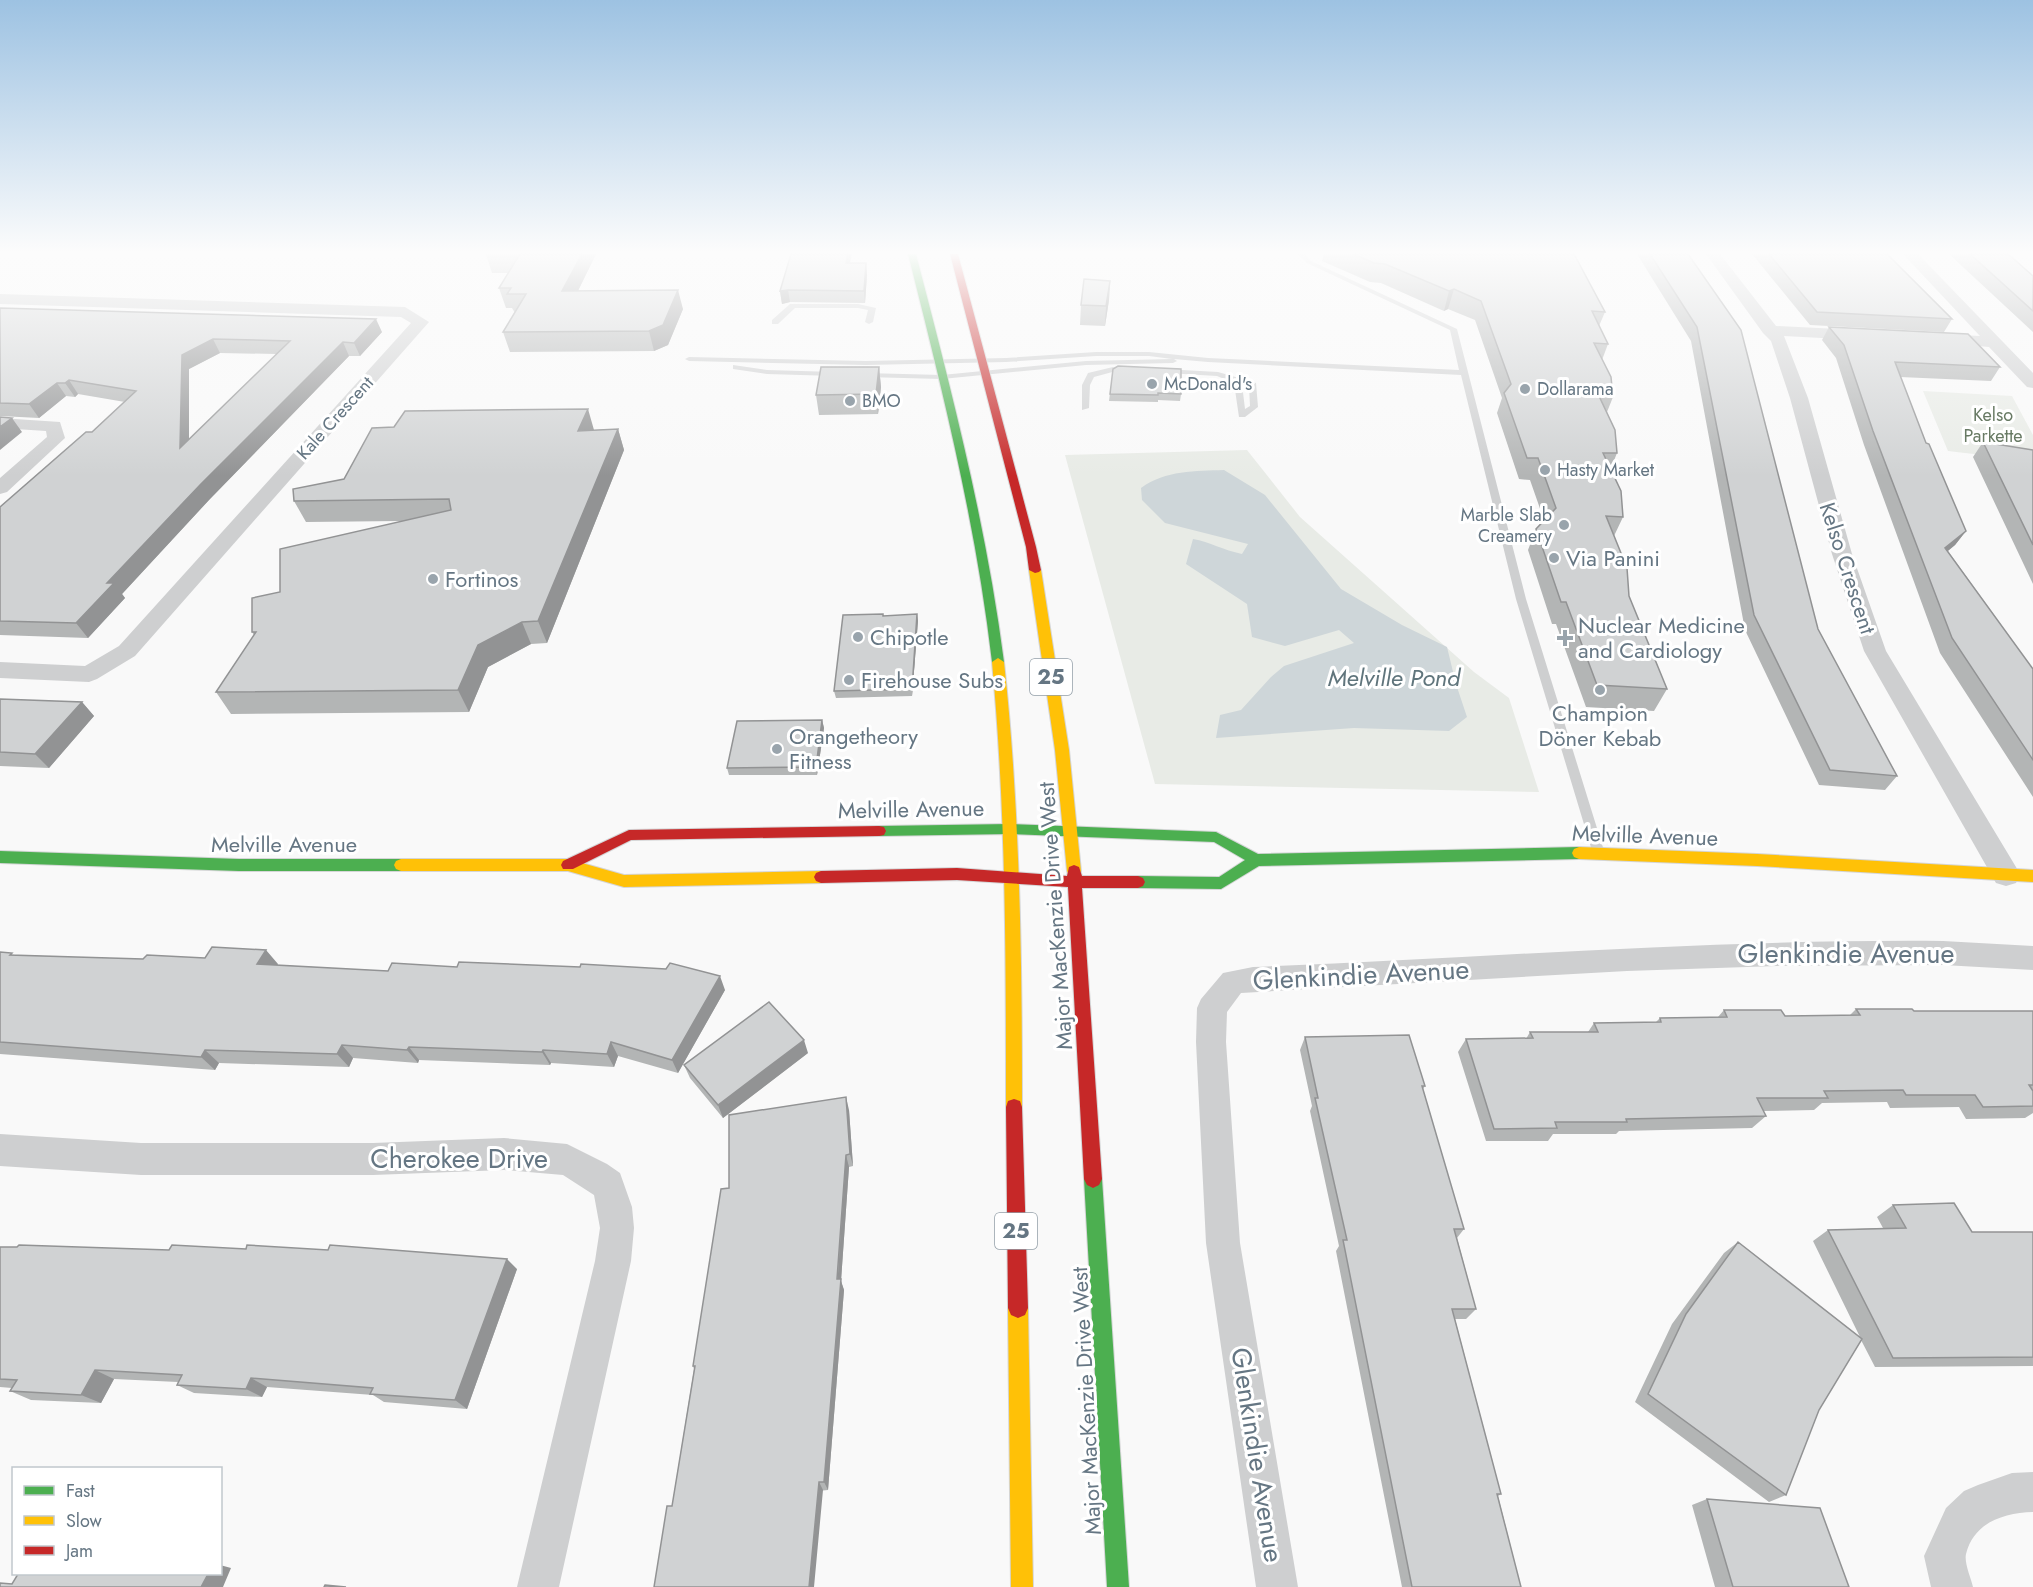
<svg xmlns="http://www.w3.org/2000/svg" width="2033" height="1587" font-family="Jost,sans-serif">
	<rect width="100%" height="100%" fill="#f9f9f9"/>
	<path fill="#e8ebe6" d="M1923,391l89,5 21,39v26l-85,-10z
		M1247,450l53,67 174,155 35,26 30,94 -384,-8 -90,-329z"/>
	<path fill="#ced6d9" d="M1224,470l41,25 76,94 61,36 45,22 9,37 11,33 -18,14 -95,-3 -138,10 4,-23 21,-5 30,-33 13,-11 70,-23 -15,-13 -54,16 -33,-9 -5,-33 -61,-40 7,-25c17,3 30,11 49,15l6,-10 -83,-21 -23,-23 -1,-12c25,-18 54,-17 83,-18z"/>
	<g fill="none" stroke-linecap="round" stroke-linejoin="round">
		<defs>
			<path id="fast" d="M908,254h8c35,135 70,269 88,408l-6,4 -6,-4c-16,-139 -50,-273 -84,-408z
				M1010,824l206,8 42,22 321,-7 5,2 2,4 -2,4 -5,2 -320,7 -38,23 -83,-1 -5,-2 -2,-4 2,-4 5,-2 81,1 26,-17 -31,-18 -204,-8 -131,2 -5,-1 -2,-4 2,-4 5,-1z
				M0,851l239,8h162l5,2 2,4 -2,4 -5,2h-162l-239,-8z
				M1093,1170l6,3 3,6 27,408h-22l-23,-408 3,-6z"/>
			<path id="slow" d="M1035,567l6,3 28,180 12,121 -2,4h-10l-2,-4 -12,-121 -26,-180z
				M998,658l6,4c16,148 18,296 18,445l-2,6 -6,2 -6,-2 -2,-6c0,-149 0,-297 -14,-445z
				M1579,847l178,7 276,16v12l-276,-16 -178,-7 -5,-2 -2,-4 2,-4z
				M401,859h167l56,16 197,-4 5,2 2,4 -2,4 -5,2 -197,4 -56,-16h-167l-5,-2 -2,-4 2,-4z
				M1018,1298l7,3 3,7 5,279h-22l-3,-279 3,-7z"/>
			<path id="jam" d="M950,254h8l78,293 5,23 -2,2 -4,1 -6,-3 -3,-23z
				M879,826l5,1 2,4 -2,4 -5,1 -248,4 -58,29h-10l-2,-4 2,-4 66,-31z
				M1074,865l5,2 3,9h56l5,2 2,4 -2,4 -5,2h-56l20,291 -3,6 -6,3 -6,-3 -3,-6 -16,-292 -111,-7 -136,3 -5,-2 -2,-4 2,-4 5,-2 136,-3 110,8 2,-9z
				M1014,1099l6,2 2,6 6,201 -3,7 -7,3 -7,-3 -3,-7 -2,-201 2,-6z"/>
		</defs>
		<use href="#fast" stroke="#d5d6d7" stroke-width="2"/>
		<use href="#slow" stroke="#d5d6d7" stroke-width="2"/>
		<use href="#jam" stroke="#d5d6d7" stroke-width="2"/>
		<path fill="#cecfd0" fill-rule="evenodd" d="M1298,254h7l6,7 146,68 69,270 79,255 -2,3h-8l-2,-3 -77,-255 -55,-224 -253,-13 -34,-3 3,2 -4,2 -87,2 -144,14 -77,-2 -4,-2 4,-2 77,2 144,-14 86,-2 -23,-3h-53l-90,6 -140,3 -177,-4 -4,-2 4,-2 177,4 140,-3 90,-6h53l59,6 251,12 -9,-40 -143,-67z
			M790,304h68l18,4 -3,14 -4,2 -4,-2 3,-12 -10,-2h-63l-17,16h-6v-4z
			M733,365l34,5 68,2 4,2 -4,2 -68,-2 -34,-5z
			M1113,367l4,2 -1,2 -22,6 -4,8 -1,23 -7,2v-25l6,-12z
			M1164,369l54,3 38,11 2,24 -13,10h-6l-5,-34 -17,-7 -50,-3h-3zM1242,384l7,2 1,20 -5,3z"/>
		<path fill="#cecfd0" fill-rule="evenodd" d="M1706,254h14l56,72 83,4 8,5 -8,5 -75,-4 24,62 44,156 34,97 130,216 4,8 -4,8 -10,3 -10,-3 -132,-232 -32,-97 -42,-156 -19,-57 -8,-8z
			M1903,254h15l115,119v15l-6,-1 -38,-40 -55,-5 -2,-3 2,-3 6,-2 40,2z
			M0,294l405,13 24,15 -294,334 -38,23 -8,3 -89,-4v-16l85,4 34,-20 292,-323 -10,-6 -401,-13z
			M0,418l60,4 5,16 -58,54 -7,2v-16l47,-41 -1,-6 -46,-3z
			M1943,941l90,5v24l-90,-5 -166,1 -150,5 -386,22 -14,19 -1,30 14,201 58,344h-42l-50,-344 -10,-201 1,-34 4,-9 22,-26 30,-6c230,-9 459,-28 690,-26z
			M0,1134l141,9h232l131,-5 63,6 40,20 13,9 12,34 2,21 -3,33 -72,326h-42l78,-326 5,-33 -6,-33 -31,-20 -59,-5 -131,5h-232l-141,-9z
			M2033,1472v40c-29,1 -59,10 -67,42 -2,9 5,24 7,33h-42l-7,-31 22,-48 18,-17 14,-6 34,-12z"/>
		<use href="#fast" fill="#4caf50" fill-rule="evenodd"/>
		<use href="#slow" fill="#ffc107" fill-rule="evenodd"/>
		<use href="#jam" fill="#c62828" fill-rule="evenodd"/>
	</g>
	<path fill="#b3b5b5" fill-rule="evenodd" d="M486,254h110l-18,37 105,18 -15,36 -14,6 -144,1 -7,-20 12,-19 -3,-5h-6l-7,-20 10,-15h-17z
		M1324,254h250l31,58 -6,14 9,18 -6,16 11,37 -6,15 10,41 -6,15 12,49 -9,19 15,60 38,93 -13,22 -68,-4 -30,-83h-4l-24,-74 8,-21 8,-9 -14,-40 -11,-1 -22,-66 5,-15 -27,-78 -27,-11 -4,2 -63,-28 -11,-1 -48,-21z
		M1637,254h51l130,375 79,147 -12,14 -66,-5 -74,-155 -54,-289z
		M1752,254h135l65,65 -8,13 -134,-7z
		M1949,254h59l25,22v56z
		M850,263h16l1,12 -2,28 -75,-1 -8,2 -2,-13z
		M1110,281l-1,19 -4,26 -25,-1 1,-20z
		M0,308l382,24 -22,24h-11l-140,144 -87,94 3,4 -37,40 -88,-3v-128l92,-75 33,-30 -47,-8 -3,3 -9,-1 -27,22 -39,-2zM220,353l57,1 -88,86v-71z
		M1829,327l171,40 -9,14 -91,-4 26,66 40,88 -11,14 -7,6 85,118v128l-93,-144 -76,-208 -28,-87 -14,-18z
		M879,367l2,20 -3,27 -59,1 -3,-20z
		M1113,369l68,25 -1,7 -22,-1v2l-49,-1z
		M618,429l6,21 -77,193 -16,1 -43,23 -19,45 -238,2 -15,-22 38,-57 -2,-3 28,-40 120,-71 -94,1 -12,-21 300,-71z
		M1983,442l50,8v134l-60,-127z
		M917,614l1,7 -6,75 -76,2 -2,-7 49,-75z
		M0,699l82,3 12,14 -45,52 -49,-2z
		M822,720l2,8 -7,47h-88l-2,-7z
		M0,952l15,3 263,9 -1,1 111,6 69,-4 268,23 -47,83 -60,-17 -4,11 -63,-4 -1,2 -131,-5 -1,3 -65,-5 -4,9 -130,-4 -4,7 -215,-16z
		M1856,1009l58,2h119v102l-8,5 -59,1 -7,-12 -69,1 -3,-6 -65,1 -8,7 -51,1 3,5 -14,12 -133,3 -3,3h-63l-5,7h-62l-28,-89 8,-13h60l4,-7h58l6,-9 62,-1 4,-4 58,-1 6,-7 61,6 65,-1z
		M1305,1037l120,49 -2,3 41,140 -7,9 19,71 -10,10h-11l46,175 -3,2 23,91h-119l-66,-336 3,-5 -29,-135 2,-5 -12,-56z
		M808,1053l-85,65 -33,-40 -6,-13z
		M849,1110l4,56 -4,1 -8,114 3,9 -16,200 -156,16 22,-137 -1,-3 36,-178z
		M1893,1205l79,27h61v134l-158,1 -14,-27 -42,70 -33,85 -17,7 -134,-100 37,-78 52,-71 14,-11 122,95 -47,-96 15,-11 55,-2 -6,-11z
		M0,1247l517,22 -50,140 -83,-7 -11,-7 -106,-8 -5,10 -68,-4 -17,-8 1,-3 -64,-3 -13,24 -70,-3 -21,-9 2,-3 -12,-1z
		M1707,1499l142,88h-134l-23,-82z"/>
	<path fill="#929394" d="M582,254h14l-28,57 -6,-20z
		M848,254h4l-5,21 -1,-12z
		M866,263l1,12 -2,28 -1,-12z
		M1110,281l-1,19 -4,26 1,-20z
		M1454,289l-6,20 -4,2 5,-20z
		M678,290l5,19 -15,36 -14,6 -5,-20z
		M788,290l2,12 -8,2 -2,-13z
		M376,319l6,13 -22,24 -6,-13z
		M213,339l7,14 -31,16v93l-9,-14 2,-93z
		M343,342l6,14 -140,144 -87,94 3,4 -37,40 -12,-15 31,-40 93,-98z
		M879,367l2,20 -3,27 -2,-20z
		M69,380l9,14 -3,3 -10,-14z
		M57,383l9,13 -27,22 -10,-14z
		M588,409l6,21 -16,1z
		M12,418l10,14 -22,18v-23z
		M618,429l6,21 -77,193 -9,-22z
		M1966,531l-11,14 -21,17 11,-14z
		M917,614l1,7 -6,75v-7z
		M522,622l9,22 -43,23 -19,45 -11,-22 20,-45z
		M82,702l12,14 -45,52 -14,-14z
		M822,720l2,8 -7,47 -1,-8z
		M266,950l12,14 -8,14 -13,-14z
		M720,976l5,14 -47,83 -6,-13z
		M804,1040l4,13 -85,65 -5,-13z
		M611,1042l7,14 -4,11 -7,-13z
		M342,1045l11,13 -4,9 -12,-13z
		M409,1047l10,13 -1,3 -11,-13z
		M205,1050l14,13 -4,7 -14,-13z
		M543,1050l8,13 -1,2 -8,-13z
		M846,1097l3,13 4,56 -3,-12z
		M846,1155l3,12 -8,114 3,9 -16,200 -4,-8z
		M507,1259l10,10 -50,140 -12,-9z
		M95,1370l19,9 -13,24 -20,-8z
		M251,1378l16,9 -5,10 -16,-8z
		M819,1482l4,8 -9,97h-5z
		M220,1565l11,3 -8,19h-22l7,-13h12z"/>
	<path fill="#d0d2d3" stroke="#929394" stroke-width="1.5" fill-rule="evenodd" d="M520,254h62l-20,37 116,-1 -15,35 -14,6 -146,1 23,-38h-19l4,-6h-12z
		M791,254h57l-2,9h20l-2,28 -76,-1 -8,1z
		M1353,254h221l31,58 -13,-1 16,33 -14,-1 17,34 2,20 -14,-1 16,34 2,23h-14l18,38 2,26 -17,-1 21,52 2,28 38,93 -70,-4 -31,-83h-5l-25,-73 20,-21 -18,-50h-11l-23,-65 7,-9 -30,-83 -27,-12 -5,2 -64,-27 -11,-1z
		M1650,254h38l53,76 77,299 79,147 -67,-6 -76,-155 -57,-288z
		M1769,254h118l65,65 -135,-7z
		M1970,254h38l25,22v35z
		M1084,279l26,2 -4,25 -25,-1z
		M0,308l376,11 -22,24 -11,-1 -143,143 -93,98h7l-38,40 -76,-2v-114l86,-75h6l44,-41 -67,-11 -4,3h-8l-28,21 -29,-1zM213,339l77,2 -110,107 2,-93z
		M1829,327l139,7 32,33 -105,-5 31,81 3,1 37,87 -21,17 88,121v91l-81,-122 -79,-207 -29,-86z
		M1118,366l63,3v25l-23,-1v2l-48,-1 3,-25z
		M821,367h58l-3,27 -60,1z
		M588,409l-10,22 40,-2 -80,192 -16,1 -44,23 -20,45 -242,2 40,-60h-4v-34l28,-6v-43l171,-39 -2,-11 -155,2 -1,-12 51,-10 28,-51 22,-1 11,-16z
		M0,417l12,1 -12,9z
		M1983,442l50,8v95z
		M883,614v2l34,-2 -5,75 -78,2 9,-76z
		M0,699l82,3 -47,52 -35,-2z
		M822,720l-6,47 -89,1 10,-47z
		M212,947l54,3 -9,14 131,7 4,-8 65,4 2,-5 121,5 1,-3 85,5 4,-6 50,13 -48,84 -61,-18 -4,12 -64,-4 -1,2 -133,-5 -2,3 -65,-5 -5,9 -132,-4 -4,7 -201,-15v-90l12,1 -2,2 133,4 4,-4 58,3z
		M769,1002l35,38 -86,65 -34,-40z
		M1856,1009h56l2,2h119v74h-4l4,6v15l-50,1 -8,-12h-69l-3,-5 -79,1 4,7h-71l9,18 -140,3 1,3h-72l2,6 -63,1 -28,-90 67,-1 -3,-6h68l-4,-9 67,-1 -1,-4 67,-1 -3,-7h57l4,6 75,-1z
		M1409,1035l16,51h-3l42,143h-10l22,80h-24l49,185h-4l24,93h-109l-69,-347h4l-32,-142h3l-13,-61z
		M846,1097l4,57 -4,1 -9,124h4l-17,203h-5l-10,105h-155l13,-81h5l23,-140h-2l28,-177 8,-1v-73z
		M1954,1203l18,29h61v125l-140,1 -65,-128 78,-2 -13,-23z
		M1738,1242l124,97 -43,71 -33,85 -138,-101 38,-80z
		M19,1245l150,5 3,-5 74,4 1,-4 81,5 2,-5 177,14 -52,141 -85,-6 3,-6 -122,-10 -5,11 -69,-4 5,-10 -87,-5 -14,25 -71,-4 7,-11 -17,-1v-132h17z
		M1707,1499l113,9 29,79h-116z
		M18,1574h190l-7,13h-201v-4l12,1z
		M325,1585l21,2h-22z"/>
	<linearGradient id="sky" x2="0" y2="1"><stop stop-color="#9dc2e2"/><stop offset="0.53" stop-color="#fcfcfc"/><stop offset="1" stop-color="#fcfcfc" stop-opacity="0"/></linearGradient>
	<rect width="2033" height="476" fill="url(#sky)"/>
	<g fill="#99a4ac" stroke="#fff" stroke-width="2">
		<circle cx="1152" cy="384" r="6"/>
		<circle cx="1525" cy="389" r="6"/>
		<circle cx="850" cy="401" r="6"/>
		<circle cx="1545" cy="470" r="6"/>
		<circle cx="1564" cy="525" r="6"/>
		<circle cx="1554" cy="558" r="6"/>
		<circle cx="433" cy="579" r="6"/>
		<circle cx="858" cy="637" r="6"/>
		<path d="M1562 629h6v6h6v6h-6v6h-6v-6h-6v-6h6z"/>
		<circle cx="849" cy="680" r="6"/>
		<circle cx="1600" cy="690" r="6"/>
		<circle cx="777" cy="749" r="6"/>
	</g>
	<g text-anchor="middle" stroke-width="6" stroke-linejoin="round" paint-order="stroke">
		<g font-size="18" fill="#657683" stroke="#fff" text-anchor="start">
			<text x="1164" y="390">McDonald's</text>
			<text x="1537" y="395">Dollarama</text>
			<text x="862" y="407">BMO</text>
			<text x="1557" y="476">Hasty Market</text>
			<text x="1552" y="521" text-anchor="end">Marble Slab<tspan x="1552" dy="21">Creamery</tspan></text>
		</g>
		<g font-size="18" fill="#687a64" stroke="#fff">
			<text x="1993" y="421">Kelso<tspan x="1993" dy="21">Parkette</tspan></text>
		</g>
		<g font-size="18" fill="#657683" stroke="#fff">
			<text transform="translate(335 418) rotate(-48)" y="6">Kale Crescent</text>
		</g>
		<g fill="#fff" stroke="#939fa8" stroke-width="1.5">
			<rect x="1030" y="659" width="42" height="36" rx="4.5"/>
			<rect x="995" y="1213" width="42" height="36" rx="4.5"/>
		</g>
		<g font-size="21" font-weight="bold" fill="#657683">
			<text x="1051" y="684">25</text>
			<text x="1016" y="1238">25</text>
		</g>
		<g font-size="22" fill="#657683" stroke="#fff" text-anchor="start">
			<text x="1566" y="566">Via Panini</text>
			<text x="445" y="587">Fortinos</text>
			<text x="1578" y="633">Nuclear Medicine<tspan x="1578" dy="25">and Cardiology</tspan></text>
			<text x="870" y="645">Chipotle</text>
			<text x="861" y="688">Firehouse Subs</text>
			<text x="1600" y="721" text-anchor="middle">Champion<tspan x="1600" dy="25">Döner Kebab</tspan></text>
			<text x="789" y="744">Orangetheory<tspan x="789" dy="25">Fitness</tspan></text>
		</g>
		<g font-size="22" fill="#657683" stroke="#fff">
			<text transform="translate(1848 568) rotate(72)" y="8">Kelso Crescent</text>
			<text transform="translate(911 809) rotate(-1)" y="8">Melville Avenue</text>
			<text transform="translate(1645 835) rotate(2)" y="8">Melville Avenue</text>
			<text x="284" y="852">Melville Avenue</text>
			<text transform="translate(1055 916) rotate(-94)" y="8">Major MacKenzie Drive West</text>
			<text transform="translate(1086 1401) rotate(-93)" y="8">Major MacKenzie Drive West</text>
		</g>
		<g font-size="24" font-style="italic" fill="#60757c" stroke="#fff">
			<text x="1394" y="686">Melville Pond</text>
		</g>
		<g font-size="27" fill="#657683" stroke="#fff">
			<text x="1846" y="963">Glenkindie Avenue</text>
			<text transform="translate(1361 975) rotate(-3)" y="9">Glenkindie Avenue</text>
			<text x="459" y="1168">Cherokee Drive</text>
			<text transform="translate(1257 1455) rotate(81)" y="9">Glenkindie Avenue</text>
		</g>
	</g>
	<rect x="12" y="1467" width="210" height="108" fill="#ffffff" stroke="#c1c8cd" stroke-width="1.5"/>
	<rect x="24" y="1486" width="30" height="9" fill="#4caf50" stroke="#c1c8cd" stroke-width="1.5"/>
	<text x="66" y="1497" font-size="18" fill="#657683">Fast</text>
	<rect x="24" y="1516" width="30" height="9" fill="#ffc107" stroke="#c1c8cd" stroke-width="1.5"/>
	<text x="66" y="1527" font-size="18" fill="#657683">Slow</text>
	<rect x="24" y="1546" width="30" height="9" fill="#c62828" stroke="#c1c8cd" stroke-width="1.5"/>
	<text x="66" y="1557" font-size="18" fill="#657683">Jam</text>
</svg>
